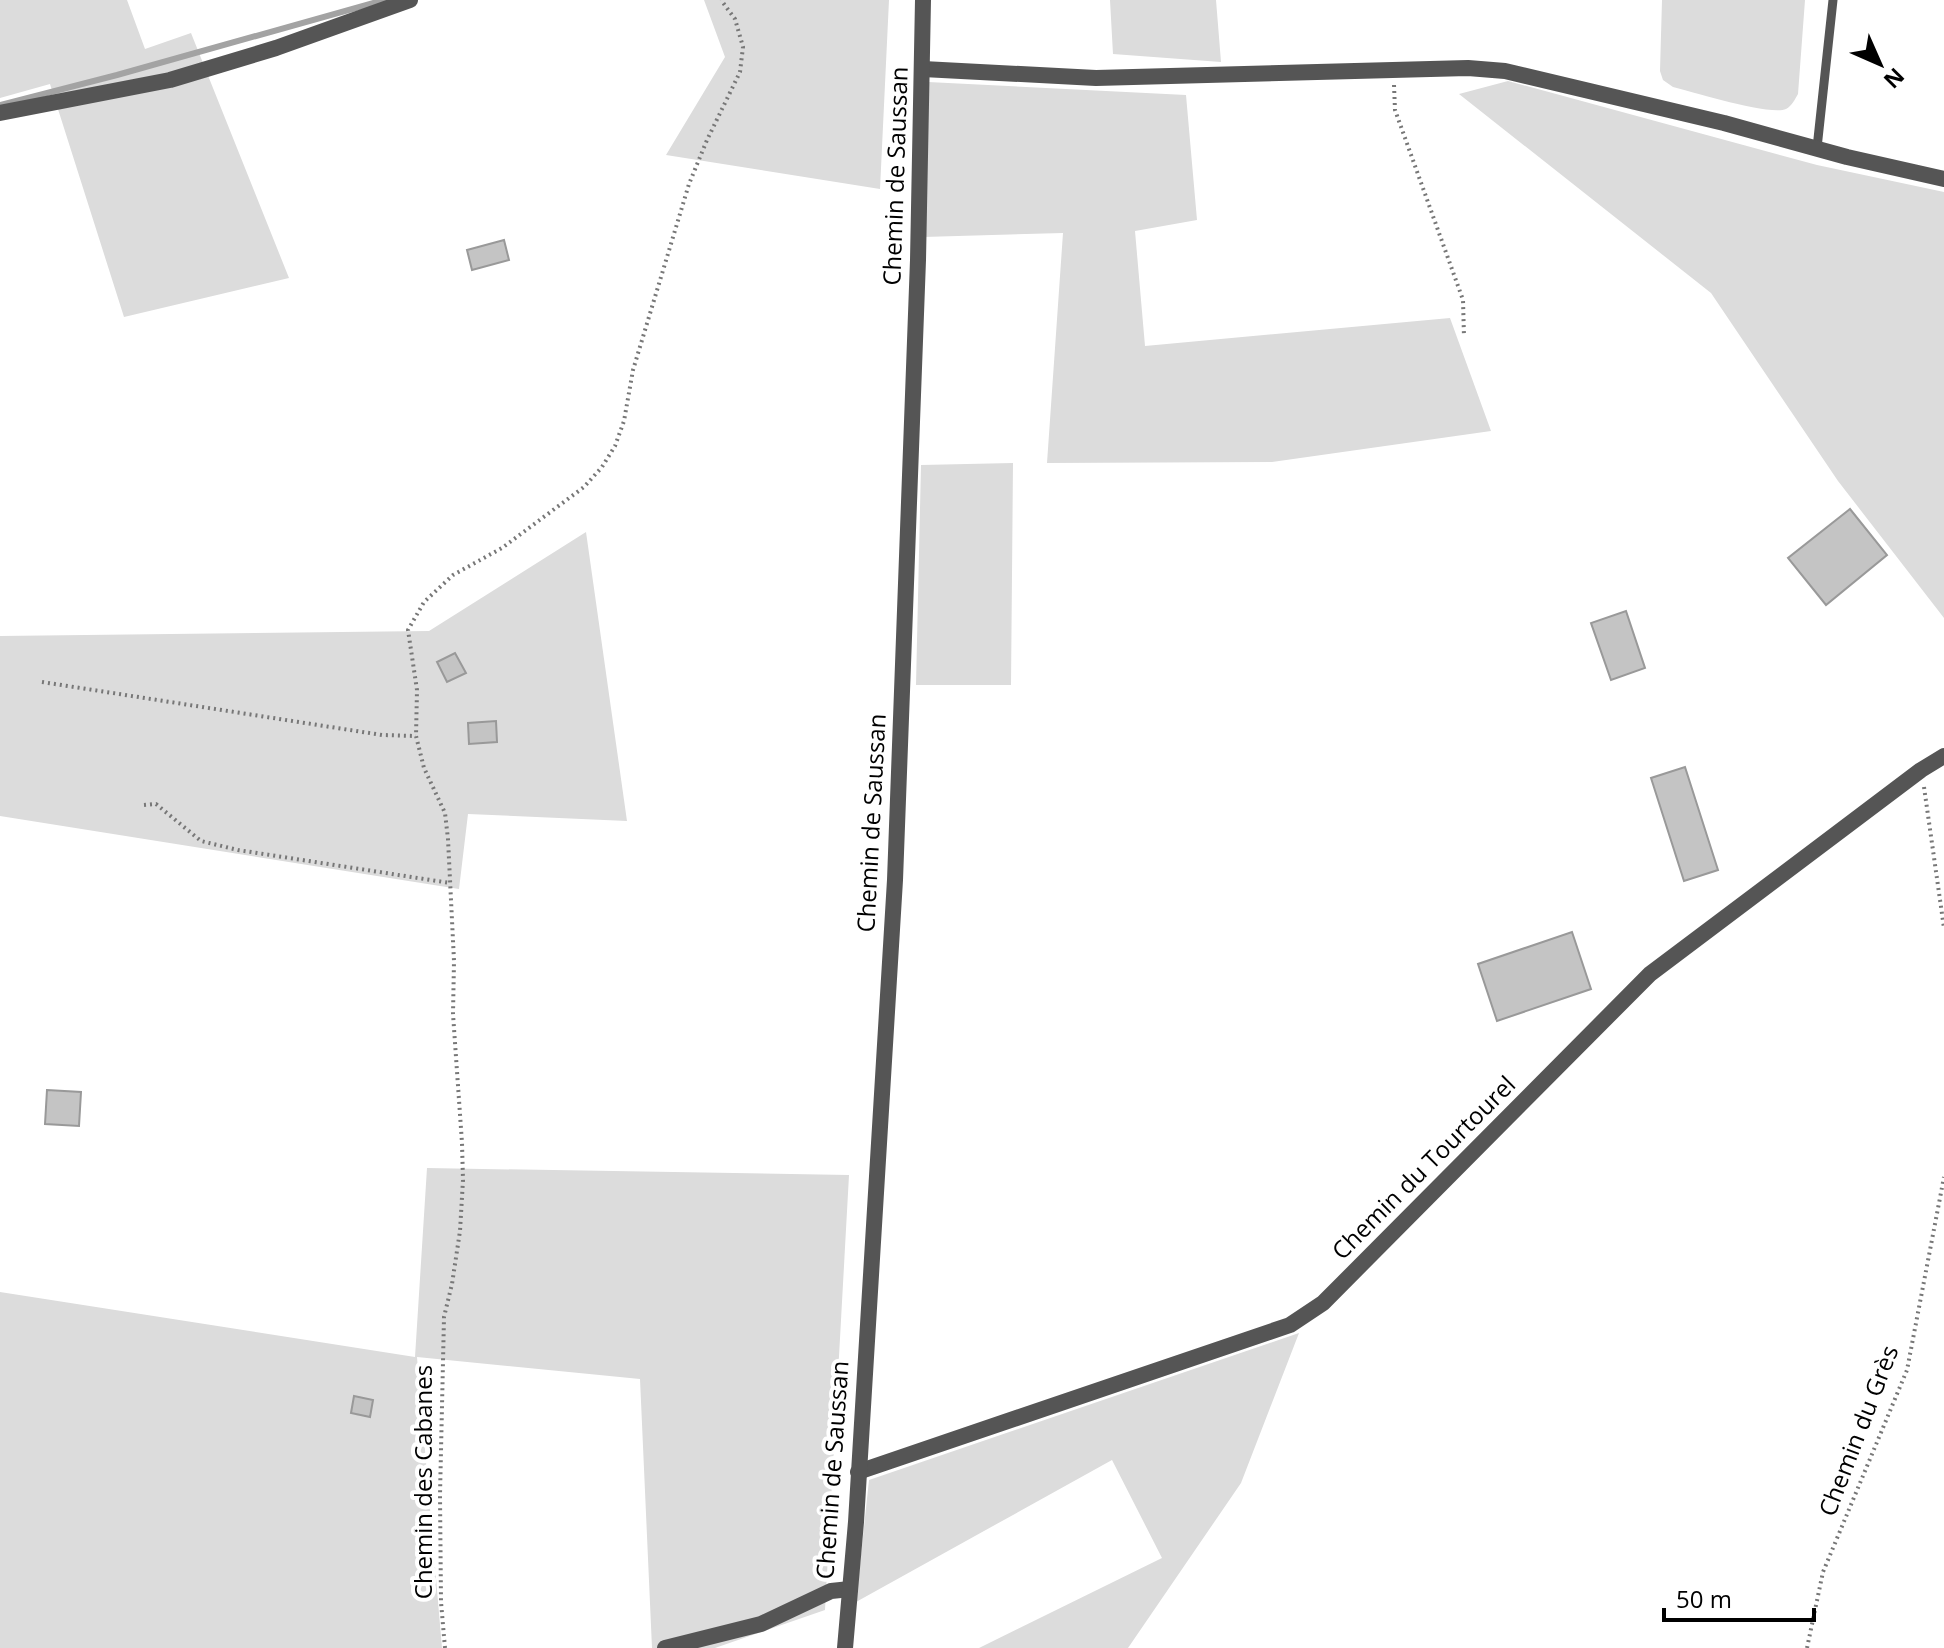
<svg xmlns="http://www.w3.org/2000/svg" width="1944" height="1648" font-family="'Open Sans',sans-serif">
	<rect width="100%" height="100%" fill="#fff"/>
	<path fill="#dcdcdc" d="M0,0h127l18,49 46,-16 98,245 -165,39 -74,-233 -50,14z
		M704,0h185l-9,189 -214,-34 59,-98z
		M1110,0h106l5,62 -108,-8z
		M1662,0h143l-7,94c-3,5 -6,12 -12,15 -16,7 -93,-17 -113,-22l-10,-7 -3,-9z
		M1508,81l309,84 127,27v426l-106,-137 -127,-188 -252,-199z
		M928,82l258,13 11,125 -62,11 10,115 305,-28 41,113 -219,31 -225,1 16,-230 -140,4z
		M1013,463l-2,222h-95l5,-220z
		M586,532l41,289 -159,-7 -9,75 -459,-73v-180l429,-5z
		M427,1168l422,7 -24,435 -110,38h-63l-12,-269 -223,-22 25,291h-442v-356l415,65z
		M1299,1333l-58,150 -113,165h-149l183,-90 -50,-98 -256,142 13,-122z"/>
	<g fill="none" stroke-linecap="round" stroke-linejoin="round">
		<path stroke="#a3a3a3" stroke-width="6" d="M0,105l117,-30 267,-75"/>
	</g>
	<path fill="#c4c4c4" stroke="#999" stroke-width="2" d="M504,240l5,20 -37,10 -5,-20z
		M1850,509l37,46 -61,50 -38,-47z
		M1626,611l19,57 -34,12 -20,-57z
		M455,653l11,20 -19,9 -10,-20z
		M496,721l1,21 -28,2 -1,-21z
		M1685,767l33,103 -34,11 -33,-103z
		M1572,932l19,57 -94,32 -19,-57z
		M47,1090l34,2 -2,34 -34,-2z
		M354,1396l19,4 -3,17 -19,-4z"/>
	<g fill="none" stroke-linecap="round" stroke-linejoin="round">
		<path stroke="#777" stroke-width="4" stroke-dasharray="2 4" stroke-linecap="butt" d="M1394,85l1,25 68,190 1,37
			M42,682l340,53 34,1
			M1924,787l20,141
			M144,805l12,-1 45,37 37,9 212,33
			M445,1648l-4,-46 -1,-107 4,-178 8,-33 8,-53 3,-51 -1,-37 -9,-129 1,-53 -6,-122 -3,-26 -21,-45 -8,-32 1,-46 -9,-60 16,-28 29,-27 49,-27 82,-61 18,-20 13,-21 9,-25 9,-51 56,-186 18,-44 33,-68 3,-25 -8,-28 -14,-19
			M1807,1648l16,-76 84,-202 37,-193"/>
		<path stroke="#555" stroke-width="9" d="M1817,148l16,-148"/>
		<path stroke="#555" stroke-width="16" d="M923,69l173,9 372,-10 37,3 219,52 123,34 97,22
			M0,113l170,-33 106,-32 134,-48
			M858,1472l432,-147 33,-22 327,-329 271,-204 23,-14
			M665,1648l96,-24 70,-33 19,-2"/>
		<path stroke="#555" stroke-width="16" d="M845,1648l11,-126 39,-642 23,-620 5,-260"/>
	</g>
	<g text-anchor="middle" stroke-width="8" stroke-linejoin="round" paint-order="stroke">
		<g font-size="24" fill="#000" stroke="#fff">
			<text transform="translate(896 176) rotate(-88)" y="8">Chemin de Saussan</text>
			<text transform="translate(872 823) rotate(-87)" y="8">Chemin de Saussan</text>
			<text transform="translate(1424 1168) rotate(-45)" y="8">Chemin du Tourtourel</text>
			<text transform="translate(1859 1431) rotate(-69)" y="8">Chemin du Grès</text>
			<text transform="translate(833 1470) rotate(-86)" y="8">Chemin de Saussan</text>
			<text transform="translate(424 1482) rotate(-90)" y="8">Chemin des Cabanes</text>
		</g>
	</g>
	<g transform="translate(1880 64) rotate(135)" stroke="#ffffff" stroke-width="6" paint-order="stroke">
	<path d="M0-6L14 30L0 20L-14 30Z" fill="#000000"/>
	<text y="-12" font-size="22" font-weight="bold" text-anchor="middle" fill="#000000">N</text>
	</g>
	<path d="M1664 1608v12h150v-12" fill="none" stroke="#000000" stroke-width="4"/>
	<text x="1676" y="1608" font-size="24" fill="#000000" stroke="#ffffff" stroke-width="6" paint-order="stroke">50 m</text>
</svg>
